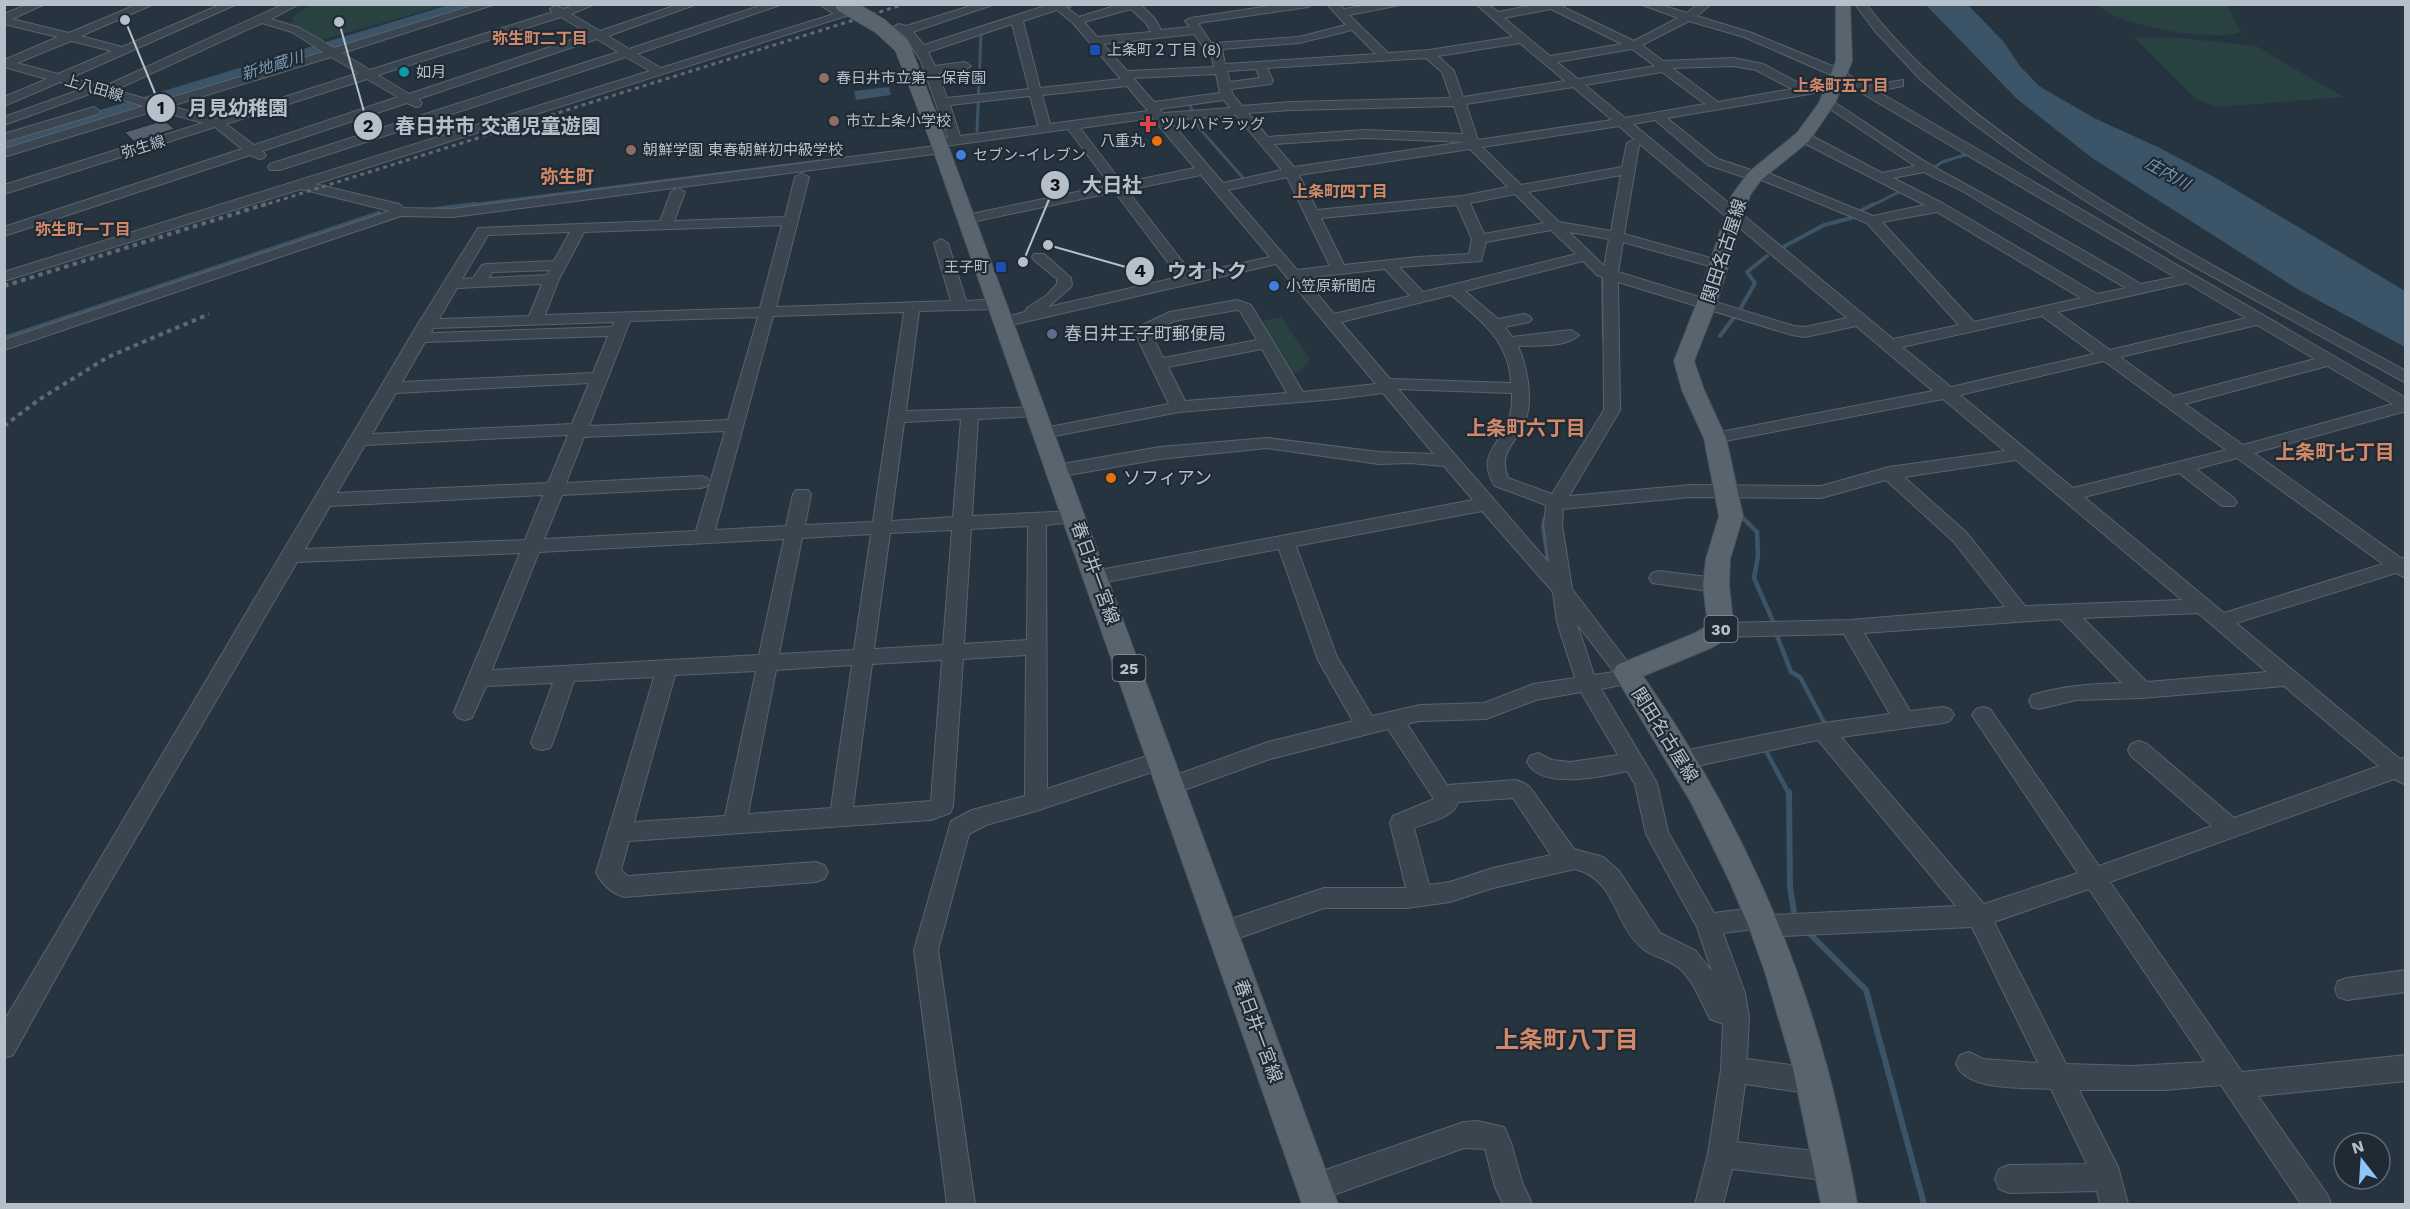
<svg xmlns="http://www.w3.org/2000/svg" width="2410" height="1209" font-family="'Work Sans','Noto Sans JP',sans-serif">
	<rect width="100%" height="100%" fill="#26343f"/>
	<path fill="#294241" d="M309,5h137l-125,35 -31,-17 5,-1 -4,-3z
		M2099,5h128l14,27c-23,11 -126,-6 -142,-27z
		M2170,37l86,9 87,51 -125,10 -21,-7 -62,-62z
		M1281,317l29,43 -10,12 -12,3 -30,-53z"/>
	<path fill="#3c5467" d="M1926,5h42l35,36 17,25 19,20 55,32 66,30 56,30 189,113v56l-106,-57 -207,-132 -75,-59z
		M889,87l2,8 -35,5 -2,-9z"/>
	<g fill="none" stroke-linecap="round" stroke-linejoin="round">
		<path stroke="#3c5467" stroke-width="3" d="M1068,8l5,-4
			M1188,102l6,11
			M1194,116l6,13 44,50
			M977,131l4,-97 4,-2
			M1935,167l7,-5 26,-8
			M463,206l356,-45
			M1871,206l30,-15"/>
		<path stroke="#3c5467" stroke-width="4" d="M435,209l40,-5
			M1858,212l16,-8
			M1785,246l39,-21 27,-7 1,-3
			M1603,276l1,63
			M1738,313l17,-30 -8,-11 20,-16
			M1720,336l15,-20
			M4,338l375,-125"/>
		<path stroke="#3c5467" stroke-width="4.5" d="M1740,515l17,17 1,24 -4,22 21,48
			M1545,518l-2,8 6,40
			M1776,633l15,39 9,5 25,47
			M1765,749l24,45"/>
		<path stroke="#3c5467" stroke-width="6" d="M1789,792l1,95 4,25
			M1808,932l58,58 58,214"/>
		<path fill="#3c5467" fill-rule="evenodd" d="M452,4h25l-2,3 -471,143v-11z"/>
	</g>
	<path fill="#54626f" stroke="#212c36" stroke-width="1.5" d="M164,120l11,9 -41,13 -10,-10z"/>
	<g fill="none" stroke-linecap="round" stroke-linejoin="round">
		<defs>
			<path id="minor" d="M29,4h16l-33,15 57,14 69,-29h16l-73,32 41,11 100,-43h15l-167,74 33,9 181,-83h15l-28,15 29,9 34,20 144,-44h18l-154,49 28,17 183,-58 -3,-3 6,-3 7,3 14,-5h18l-24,10 29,17 80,-27h17l-89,32 21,13 136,-45h18l-146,50 24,14 173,-54 -15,-10h14l16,11 -534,169 84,20 5,4 49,1 482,-63 -2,-3 1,-3 14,-2 -27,-77 -15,-24 -13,-10 6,-3 7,2 71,-22h18l-82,28 11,13 127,-41h18l-3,3 13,10 42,-13h19l15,15 6,11 29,-3 -5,-6 6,-3 91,-14h31l-5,3 -110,16 13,20h4l84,-6 47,-12 -19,-21h12l5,5 31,-5h30l-56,11 39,38 41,-3 84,-13 -37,-33h12l10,8 41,-8h26l-2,3 71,34 44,-23 -38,-14h18l29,9 11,-9h13l-14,12 55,17 85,35 31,18 35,-6v6l-26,5 529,307v13l-152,42 147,105 5,-1v21l-10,-5 -160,50 164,136 6,-2v28l-12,-6 -284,103 132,190 164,-17v26l-148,15 69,98 4,10h-30l-80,-119 -57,5h-85l39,77 10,37h-28l-3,-13 -88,2 -10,-4 -4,-10 4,-10 10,-4 78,-1 -36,-75c-28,-2 -83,3 -95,-25l4,-9 9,-3 14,7 55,4 -66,-136 -207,10 -9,-3 -1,-5 -32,4 22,60 4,24 -2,42 66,9 9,4 4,9 -4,9 -9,4 -68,-10 -8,58 95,11 10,4 4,10 -4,10 -10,4 -100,-12 -9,35h-28l13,-50 13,-84 2,-46 -13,-5c-9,-17 -16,-38 -31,-51 -10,-9 -27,-11 -37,-20 -28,-23 -25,-68 -67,-79l-82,19 -43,14 -43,6h-83l-102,36 -9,-3 -3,-8 3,-8 111,-37h82l-16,-65 3,-7 41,-17 -46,-70 -118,30 -100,36 -8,-3 -3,-6 3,-6 106,-38 85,-21 -35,-61 -39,-111 -183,35 -7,-2 -3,-5 3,-5 384,-72 -29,-34 -34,-3 -31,1 -112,-16 -107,11 -103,18 -6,-2 -3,-4 3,-4 6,-2 103,-18 107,-9 112,14 55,2 -51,-61 -47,6 -157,13 -135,26 -6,-1 -3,-4 3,-4 6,-1 125,-24 -35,-73 2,-3 34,-16 67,-12 14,5 52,87 73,-8 -100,-120 -273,63 -5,-2 -3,-3 3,-3 27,-7 2,-4 20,-13 10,-11v-5l-23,-19 -2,-3 2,-3h10l27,24 1,7 -2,3 -22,19 131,-30 -64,-85 -148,31 -5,-1 -2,-3 7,-4 143,-30 -42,-56 -123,17 3,3 -7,4 -488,64 -52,-1 -397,134v-10l386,-129 -89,-22 -297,92v-9l646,-201 -24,-14 -346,113h-10l-2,-3 2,-3 348,-112 -21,-13 -179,60 4,4 -2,3 -4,1 -9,-4 -145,48 4,4 -2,3 -5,1 -9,-4 -246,81v-9l238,-78 -27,-22 -211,67v-9l199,-62 -46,-13 -153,47v-8l140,-43 -49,-14 -91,33v-8l78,-28 -22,-7 -56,24v-9l43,-18 -43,-12v-7l54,-23 -54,-13v-10zM1131,9l15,14 5,9 -54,5 -13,-15zM1551,9l71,35 -72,12 -46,-38zM1057,10l16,13 48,56 -81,9 -17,-67zM561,17l28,17 -180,60 -31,-19zM1689,21l55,16 85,37 346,203 -34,7c-65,-38 -132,-76 -198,-112 -38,-21 -75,-48 -112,-72h-8l-2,3 94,63 -33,7 -74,-39h-10l-1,3 1,3 127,65 -52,11 -110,-45h-9l-36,-12 -51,-41 166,-28 6,-4 -6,-4 -27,5 -43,-23 -30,-6 -70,3 -21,-16zM262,23l30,9 31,20 -166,50 -42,-12zM1012,24l17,65 -82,9 -9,-25 27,-3 6,-4 -6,-4 -30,4 -7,-14zM1352,30l24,24 -151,10 -3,-15 77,-6zM1194,34l10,14 6,1 4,18 -87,4 -24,-27zM71,41l41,10 -54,23 -41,-11zM1520,43l45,38 -102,16 -9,-26 -16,-15zM1632,49l23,17 -77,13 -21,-17zM331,57l28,16 -143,46 -45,-13zM1426,58l16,14 9,26 -160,4 -49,4 -9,-11 -2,-6 40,-5 2,-3 -6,-13zM1733,66l23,4 36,19 -74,13 -46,-34zM1256,69l4,9 -30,4 -3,-11zM1662,72l43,32 -80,14 -40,-33zM1216,74l4,19 -66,9 -21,-24zM367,79l31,18 -144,48 -28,-21zM1127,86l21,25 -98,13 -8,-29zM1573,87l39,33 -134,20 -12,-36zM1030,96l8,30 -78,10 -10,-31zM1224,100l6,8 -67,5 -4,-4zM1454,106l9,28 -98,-4 -97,7 -20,-24 43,-3zM1236,115l46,55 -59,13 -54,-63zM1152,118l43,50 -73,15 -42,-55zM1655,120l53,45 42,14h9l108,44 92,102 -66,14 -260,-215zM1619,126l15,13 -7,4 -5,24 -101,18 -39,-38zM1365,138l100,4 -171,25 -20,-23zM1639,145h2l206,173 -42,9 -11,-1 -176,-54 5,-30 97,27 7,-4 -2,-3 -101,-28zM1470,149l38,38 -46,9 -145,14 -18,-35zM1924,172c13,8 28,13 42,21 52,33 106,63 160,95l-29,6 -153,-90 -51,-26zM1201,175l69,82 -78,17 -65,-84zM1621,175l-10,56 -52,-9 -31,-30zM1287,177l43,89 -33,4 -69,-80zM1515,194l29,29 -60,11 -14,-31zM1457,205l15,34 -3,15 -51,3 -74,8 -23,-47zM1937,212l144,86 -107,24 -92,-100zM1551,230l25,24 -153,38 -24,-25 82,-6 5,-19zM1569,232l40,7 -5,27zM1583,261l14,14 6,2 1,133 -52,84 -44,-16c-11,-28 10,-35 18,-59 7,-23 1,-52 -8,-73 16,-1 49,2 61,-11l-8,-5 -59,7 -7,-10 24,-5 3,-3 -3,-3 -5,-2 -26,5 -33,-28zM1385,269l25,27 -76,18 -30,-36zM1618,282l174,53 13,2 51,-11 77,65 -218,42 -6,1 -3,4 3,4 6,1 228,-44 62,52 -116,16 -68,19 -130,-1 -122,11 51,-86zM2187,283l59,35 -136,32 -53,-38zM1451,295c29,24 59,47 60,88l-121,-4 -49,-57zM1236,310l4,1 17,29 -94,18 -12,-25 23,-12zM2042,316l52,38 -143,33 -49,-40zM2257,325l58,34 -141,37 -54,-39zM1262,349l25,44 -102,8 -17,-34zM2104,361l122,89 -153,38 -113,-93zM2327,366l66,38 -150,41 -58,-41zM1398,389l114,4c0,10 0,19 -4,28 -10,26 -32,35 -13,65l51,19 -2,20 5,38zM2237,458l146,106 -159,49 -140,-116 95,-24 43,33h12l3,-4 -3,-4 -38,-29zM2016,460l166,140 -157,6 -58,-73 -63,-56zM1886,480l67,61 52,66 -155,13 -129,3 -7,2 -3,5 3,5 7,2 123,-3 46,80 -67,9 -140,28 -8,3 -3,6 3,6 8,3 135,-29 138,166 -184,9 -3,-4 -8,-4 -47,6 -46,-81 -11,-49 -56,-94 35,-7 3,-5 -67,-88 -10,-64 1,-16 128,-12 130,1zM1482,511l71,81 4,30 18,56 -42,6 -49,19 -64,2 -48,11 -35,-59 -41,-111zM2198,613l69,59 -120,10 -64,-64zM2060,619l62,64c-31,1 -60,3 -90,12l-3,6 3,6 7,2 37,-9 66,-2 142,-12 95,80 -145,52 -87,-74 -8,-3 -8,3 -3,6 3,6 81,70 -113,40 -109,-157 -7,-2 -7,2 -4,6 4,6 102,152 -94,31 -143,-167 102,-14 7,-2 4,-6 -4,-6 -7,-2 -33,4 -46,-78zM1577,624l37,48 -20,3zM1581,692l37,63 -47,7 -19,-2 -14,-7 -8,3 -3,6c15,29 76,14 100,9l8,13 11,50 51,93 15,45 -16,-21 -36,-18 -41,-62 -16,-14 -29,-8 -45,-63 -5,-3 -8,-3 -69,5 -40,-61 13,-3 66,-2 50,-19zM1513,798l38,57 -58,13 -43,14 -21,3 -15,-57c14,-6 40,-10 44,-26zM2089,889l116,173 -72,4 -67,-2 -72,-142z
				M1855,4h11c59,77 138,133 218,185 104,66 214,123 322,182v12l-227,-125 -87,-53 -69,-45 -52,-38 -51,-43 -45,-48z
				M94,107l6,4 -2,3 -94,28v-8z
				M802,173l7,4 -33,130 175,-6 -17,-58 7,-4 7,4 18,58 31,-2 8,5 -8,5 -78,2 -13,100 136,-4 2,4 -2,4 -6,1 -58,3 -6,97 103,-5 6,2 3,4 -3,4 -35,4 1,264 115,-38 8,3 3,6 -3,6 -134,45 -50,14 -17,9 -31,116 37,254h-28l-33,-254 37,-129 21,-11 53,-14 1,-141 -63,4 -10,147 -3,7 -19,7 -302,21 -8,29 7,6 188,-14 8,3 4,7 -4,7 -8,3 -192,15c-12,-4 -22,-13 -28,-24l58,-196 -80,4 -21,61 -3,6 -8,2 -8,-2 -3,-6 22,-59 -67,3 -14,32 -7,2 -7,-2 -4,-6 66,-159 -223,9 -212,363 -72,130 -9,3v-37l414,-697 60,-96 182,-7 11,-29 7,-4 7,4 -11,29 111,-4 10,-40zM782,225l-22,83 -215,7 14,-36 25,-47zM570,232l-16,29 -67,3 -5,1 -9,13 -11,1 26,-44zM550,270l-3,5 -58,3 3,-6zM542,284l-13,32 -90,3 18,-31zM904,312l-31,210 -68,3 6,-31 -3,-4h-12l-3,4 -7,32 -71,4 58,-214zM758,317l-30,103 -139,6 41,-105zM614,322l-2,5 -181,6 2,-5zM608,336l-15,37 -191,9 23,-40zM589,383l-17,41 -200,10 24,-41zM961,419l-8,98 -62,4 13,-99zM725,431l-29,100 -152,8 18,-44 139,-7 6,-2 3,-4 -3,-4 -6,-2 -135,7 18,-46zM568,435l-20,48 -211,10 28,-48zM543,495l-18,45 -220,9 25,-43zM1028,526l-1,114 -63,4 7,-115zM952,530l-9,115 -69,4 16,-116zM871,534l-17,116 -75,4 23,-116zM784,539l-25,116 -267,15 47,-118zM942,660l-11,141 -78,6 19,-143zM852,665l-21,143 -83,6 28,-144zM756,671l-31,145 -91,6 41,-147z
				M1659,571l57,7 7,2 3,5 -3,5 -7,2 -64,-9 -3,-5 3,-5z
				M2406,970v22l-59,8 -9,-3 -3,-8 3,-8 9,-3z
				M1477,1121l27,6 7,16 11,39 10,22h-29l-8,-17 -10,-38 -21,-1 -150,54 -10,-4 -4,-10 4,-10 10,-4 150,-52z"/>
			<path id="major" d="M1836,4h14l2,57 -17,42 -26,38 -48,39 -11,15 -34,110 -22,56 10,29 22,48 17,78 -13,43 -1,26 5,45 -4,7 -19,11 -68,28c93,135 161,283 197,444 6,28 13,56 17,84h-36l-29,-140 -27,-92 -16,-45 -19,-45 -38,-78 -79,-132 4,-7 76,-31 15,-8 -5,-41 3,-26 13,-43 -15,-78 -22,-48 -8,-29 22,-56 36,-110 17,-23 48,-39 22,-30 17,-42z
				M935,127l8,5 395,1072h-36l-375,-1072z"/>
		</defs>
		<use href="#minor" stroke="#58636d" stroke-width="2"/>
		<use href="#major" stroke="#46515b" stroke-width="2"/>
		<use href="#minor" fill="#3a454f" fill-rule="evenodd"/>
		<use href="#major" fill="#58656f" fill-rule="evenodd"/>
		<path stroke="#5c6a76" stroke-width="3" stroke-dasharray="4 4" stroke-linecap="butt" d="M261,206l644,-202"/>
		<path stroke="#5c6a76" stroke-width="4" stroke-dasharray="4.5 4.5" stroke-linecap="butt" d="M4,286l262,-82
			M4,426l36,-27 68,-42 101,-43"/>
		<defs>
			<path id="major-bridge" d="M843,4l37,22 22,20 33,86"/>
		</defs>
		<use href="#major-bridge" stroke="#46515b" stroke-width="17" stroke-linecap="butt"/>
		<use href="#major-bridge" stroke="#58656f" stroke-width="16"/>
	</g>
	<g fill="#1a4fb4" stroke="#1f2a34" stroke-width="2">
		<rect x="1089" y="44" width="12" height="12" rx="3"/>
		<rect x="995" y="261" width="12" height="12" rx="3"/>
	</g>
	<circle fill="#0f9aa8" stroke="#1f2a34" stroke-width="2" cx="404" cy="72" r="6"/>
	<g fill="#8d6e63" stroke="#1f2a34" stroke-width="2">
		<circle cx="824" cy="78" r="6"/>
		<circle cx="834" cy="121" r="6"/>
		<circle cx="631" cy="150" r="6"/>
	</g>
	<path fill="#e0444e" stroke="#1f2a34" stroke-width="2" d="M1145 115h6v6h6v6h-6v6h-6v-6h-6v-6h6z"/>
	<g fill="#e8710a" stroke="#1f2a34" stroke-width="2">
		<circle cx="1157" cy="141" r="6"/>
		<circle cx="1111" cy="478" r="6"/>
	</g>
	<g fill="#3f7fe0" stroke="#1f2a34" stroke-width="2">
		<circle cx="961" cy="155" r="6"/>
		<circle cx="1274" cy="286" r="6"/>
	</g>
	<circle fill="#5c6f8a" stroke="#1f2a34" stroke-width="2" cx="1052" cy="334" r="6"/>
	<g text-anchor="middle" stroke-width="4.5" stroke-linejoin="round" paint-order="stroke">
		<g font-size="15" fill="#b6c0ca" stroke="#1f2a34" text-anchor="start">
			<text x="1107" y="55">上条町２丁目 (8)</text>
			<text x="416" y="77">如月</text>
			<text x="836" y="83">春日井市立第一保育園</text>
			<text x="846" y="126">市立上条小学校</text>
			<text x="1160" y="129">ツルハドラッグ</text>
			<text x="1145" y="146" text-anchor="end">八重丸</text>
			<text x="643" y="155">朝鮮学園 東春朝鮮初中級学校</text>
			<text x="973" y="160">セブン-イレブン</text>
			<text x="989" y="272" text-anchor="end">王子町</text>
			<text x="1286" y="291">小笠原新聞店</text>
		</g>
		<g font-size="15" fill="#b6c0ca" stroke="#1f2a34">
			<text transform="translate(94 88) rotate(16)" y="5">上八田線</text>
			<text transform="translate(143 147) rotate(-17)" y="5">弥生線</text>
		</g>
		<g font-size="16" font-weight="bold" fill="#d28969" stroke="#1f2a34">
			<text x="540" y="44">弥生町二丁目</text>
			<text x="1841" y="91">上条町五丁目</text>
			<text x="1340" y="197">上条町四丁目</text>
			<text x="83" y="235">弥生町一丁目</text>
		</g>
		<g font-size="16" font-style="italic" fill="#7795ab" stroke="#1f2a34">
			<text transform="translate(272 65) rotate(-17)" y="6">新地蔵川</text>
			<text transform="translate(2168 173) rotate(29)" y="6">庄内川</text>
		</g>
		<g fill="#1f2a34" stroke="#89939d" stroke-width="1.5">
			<rect x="1704.5" y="616" width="33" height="26" rx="4.5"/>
			<rect x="1112.5" y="655" width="33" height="26" rx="4.5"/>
		</g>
		<g font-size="16" font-weight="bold" fill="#b6c0ca">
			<text x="1721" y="635">30</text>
			<text x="1129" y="674">25</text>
		</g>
		<g font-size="18" font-weight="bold" fill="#d28969" stroke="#1f2a34">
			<text x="567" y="183">弥生町</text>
		</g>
		<g font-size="18" fill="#b6c0ca" stroke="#1f2a34">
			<text transform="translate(1724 251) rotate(-72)" y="6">関田名古屋線</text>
			<text transform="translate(1095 573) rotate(70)" y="6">春日井一宮線</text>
			<text transform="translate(1665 735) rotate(58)" y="6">関田名古屋線</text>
			<text transform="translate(1258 1031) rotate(70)" y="6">春日井一宮線</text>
		</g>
		<g font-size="18" fill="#b6c0ca" stroke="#1f2a34" text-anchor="start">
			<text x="1064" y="340">春日井王子町郵便局</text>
			<text x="1123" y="484">ソフィアン</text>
		</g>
		<g font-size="20" font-weight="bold" fill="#d28969" stroke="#1f2a34">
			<text x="1526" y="435">上条町六丁目</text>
			<text x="2335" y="459">上条町七丁目</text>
		</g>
		<g font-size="24" font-weight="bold" fill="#d28969" stroke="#1f2a34">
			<text x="1567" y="1048">上条町八丁目</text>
		</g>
	</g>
	<path fill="none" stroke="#b6c0ca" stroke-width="2" d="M125 20L161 108M339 22L368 126M1023 262L1055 185M1048 245L1140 271"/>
	<g fill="#b6c0ca" stroke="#1f2a34" stroke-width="2">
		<circle cx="125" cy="20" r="6"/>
		<circle cx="339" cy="22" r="6"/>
		<circle cx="1023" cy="262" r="6"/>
		<circle cx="1048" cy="245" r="6"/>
		<circle cx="161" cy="108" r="15"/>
		<circle cx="368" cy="126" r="15"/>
		<circle cx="1055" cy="185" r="15"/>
		<circle cx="1140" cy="271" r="15"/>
	</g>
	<g font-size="18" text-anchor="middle" font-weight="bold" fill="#111">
		<text x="161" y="114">1</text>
		<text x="368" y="132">2</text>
		<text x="1055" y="191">3</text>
		<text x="1140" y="277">4</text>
	</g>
	<g font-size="20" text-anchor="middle" font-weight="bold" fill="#b6c0ca" stroke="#1f2a34" stroke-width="4.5" stroke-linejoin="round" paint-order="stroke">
		<text x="238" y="115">月見幼稚園</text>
		<text x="498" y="133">春日井市 交通児童遊園</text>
		<text x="1112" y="192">大日社</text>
		<text x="1207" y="278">ウオトク</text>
	</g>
	<rect width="2410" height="1209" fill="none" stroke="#b6c0ca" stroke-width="12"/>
	<g transform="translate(2362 1161) rotate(343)"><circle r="28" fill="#1f2a34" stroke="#5b6670" stroke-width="1.5"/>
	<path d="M0-4.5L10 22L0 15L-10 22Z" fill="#90c4f5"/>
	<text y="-9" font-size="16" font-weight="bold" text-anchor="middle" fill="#b6c0ca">N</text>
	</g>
</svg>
